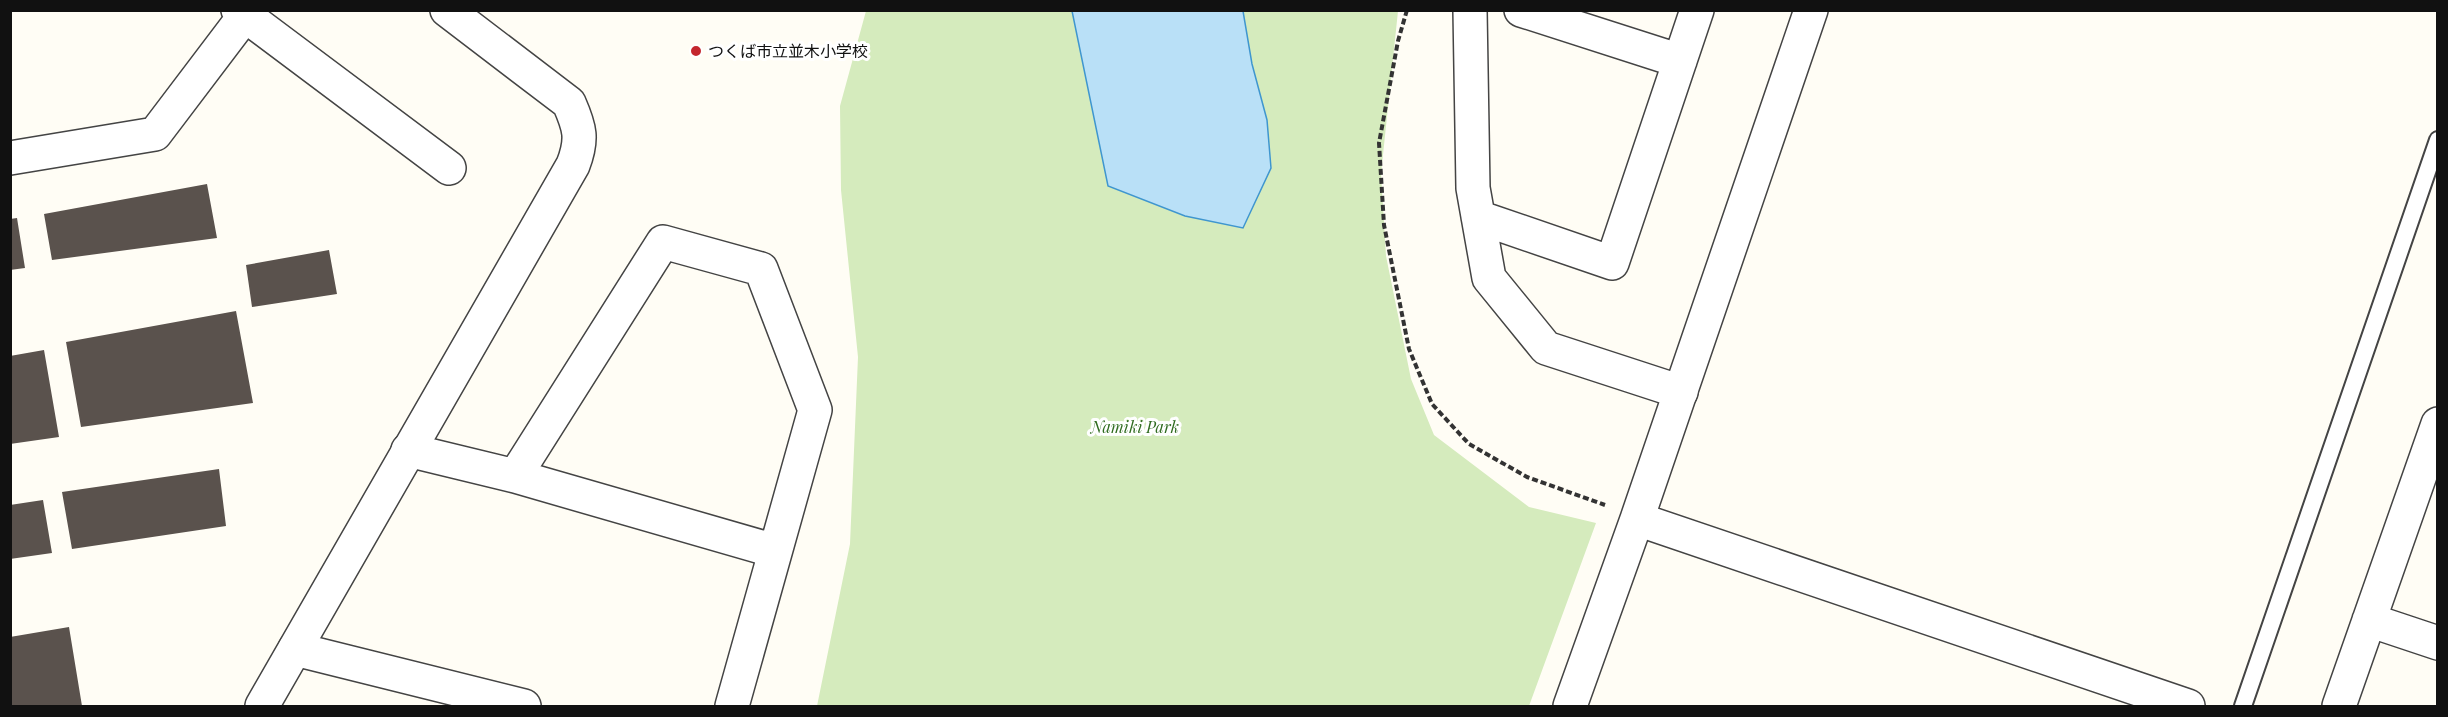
<svg xmlns="http://www.w3.org/2000/svg" width="2448" height="717" font-family="'Playfair Display','Noto Sans JP',serif">
	<rect width="100%" height="100%" fill="#fffdf5"/>
	<path fill="#d5ebbd" d="M866,11h532l-17,163 5,82 25,123 23,56 95,72 67,16 -67,183h-712l33,-162 8,-187 -17,-167 -1,-84z"/>
	<path fill="#b9e0f7" stroke="#3f96cf" stroke-width="1.5" d="M1072,11h171l9,53 15,56 4,48 -28,60 -58,-12 -77,-30z"/>
	<path fill="#5a524d" d="M207,184l10,54 -165,22 -8,-46z
		M17,218l8,50 -15,2v-51z
		M329,250l8,44 -85,13 -6,-42z
		M236,311l17,92 -172,24 -15,-85z
		M44,350l15,87 -49,7v-88z
		M219,469l7,57 -154,23 -10,-57z
		M43,500l9,53 -42,6v-54z
		M69,627l13,79h-72v-69z"/>
	<g fill="none" stroke-linecap="round" stroke-linejoin="round">
		<defs>
			<path id="service" d="M2243,706l195,-566"/>
			<path id="minor" d="M238,10l211,158
				M1470,10l3,178 16,90 57,70 135,44
				M1521,10l159,51
				M10,158l145,-24 94,-124
				M1478,217l134,46 85,-253
				M408,450l107,26 260,75
				M515,476l148,-234 98,27 54,141 -83,296
				M2369,620l69,23
				M295,649l229,57
				M2339,706l99,-282"/>
			<path id="tertiary" d="M1637,519l551,187
				M262,706l311,-541c10,-26 7,-37 -4,-62l-122,-93
				M1570,706l67,-187 174,-509"/>
		</defs>
		<use href="#service" stroke="#444" stroke-width="20"/>
		<use href="#minor" stroke="#444" stroke-width="36"/>
		<use href="#tertiary" stroke="#444" stroke-width="36"/>
		<path stroke="#333" stroke-width="4" stroke-dasharray="6 3" stroke-linecap="butt" d="M1407,10l-9,31 -19,102 5,82 25,124 23,55 37,40 58,33 78,28"/>
		<use href="#service" stroke="#fff" stroke-width="16"/>
		<use href="#minor" stroke="#fff" stroke-width="33"/>
		<use href="#tertiary" stroke="#fff" stroke-width="33"/>
	</g>
	<circle fill="#c4262e" stroke="#fff" stroke-width="2" cx="696" cy="51" r="6"/>
	<g text-anchor="middle" stroke-width="6" stroke-linejoin="round" paint-order="stroke">
		<g font-size="16" fill="#111" stroke="#fff" text-anchor="start">
			<text x="708" y="57">つくば市立並木小学校</text>
		</g>
		<g font-size="16" font-style="italic" fill="#2f6b1f" stroke="#fff">
			<text x="1135" y="433">Namiki Park</text>
		</g>
	</g>
	<rect width="2448" height="717" fill="none" stroke="#111111" stroke-width="24"/>
</svg>
